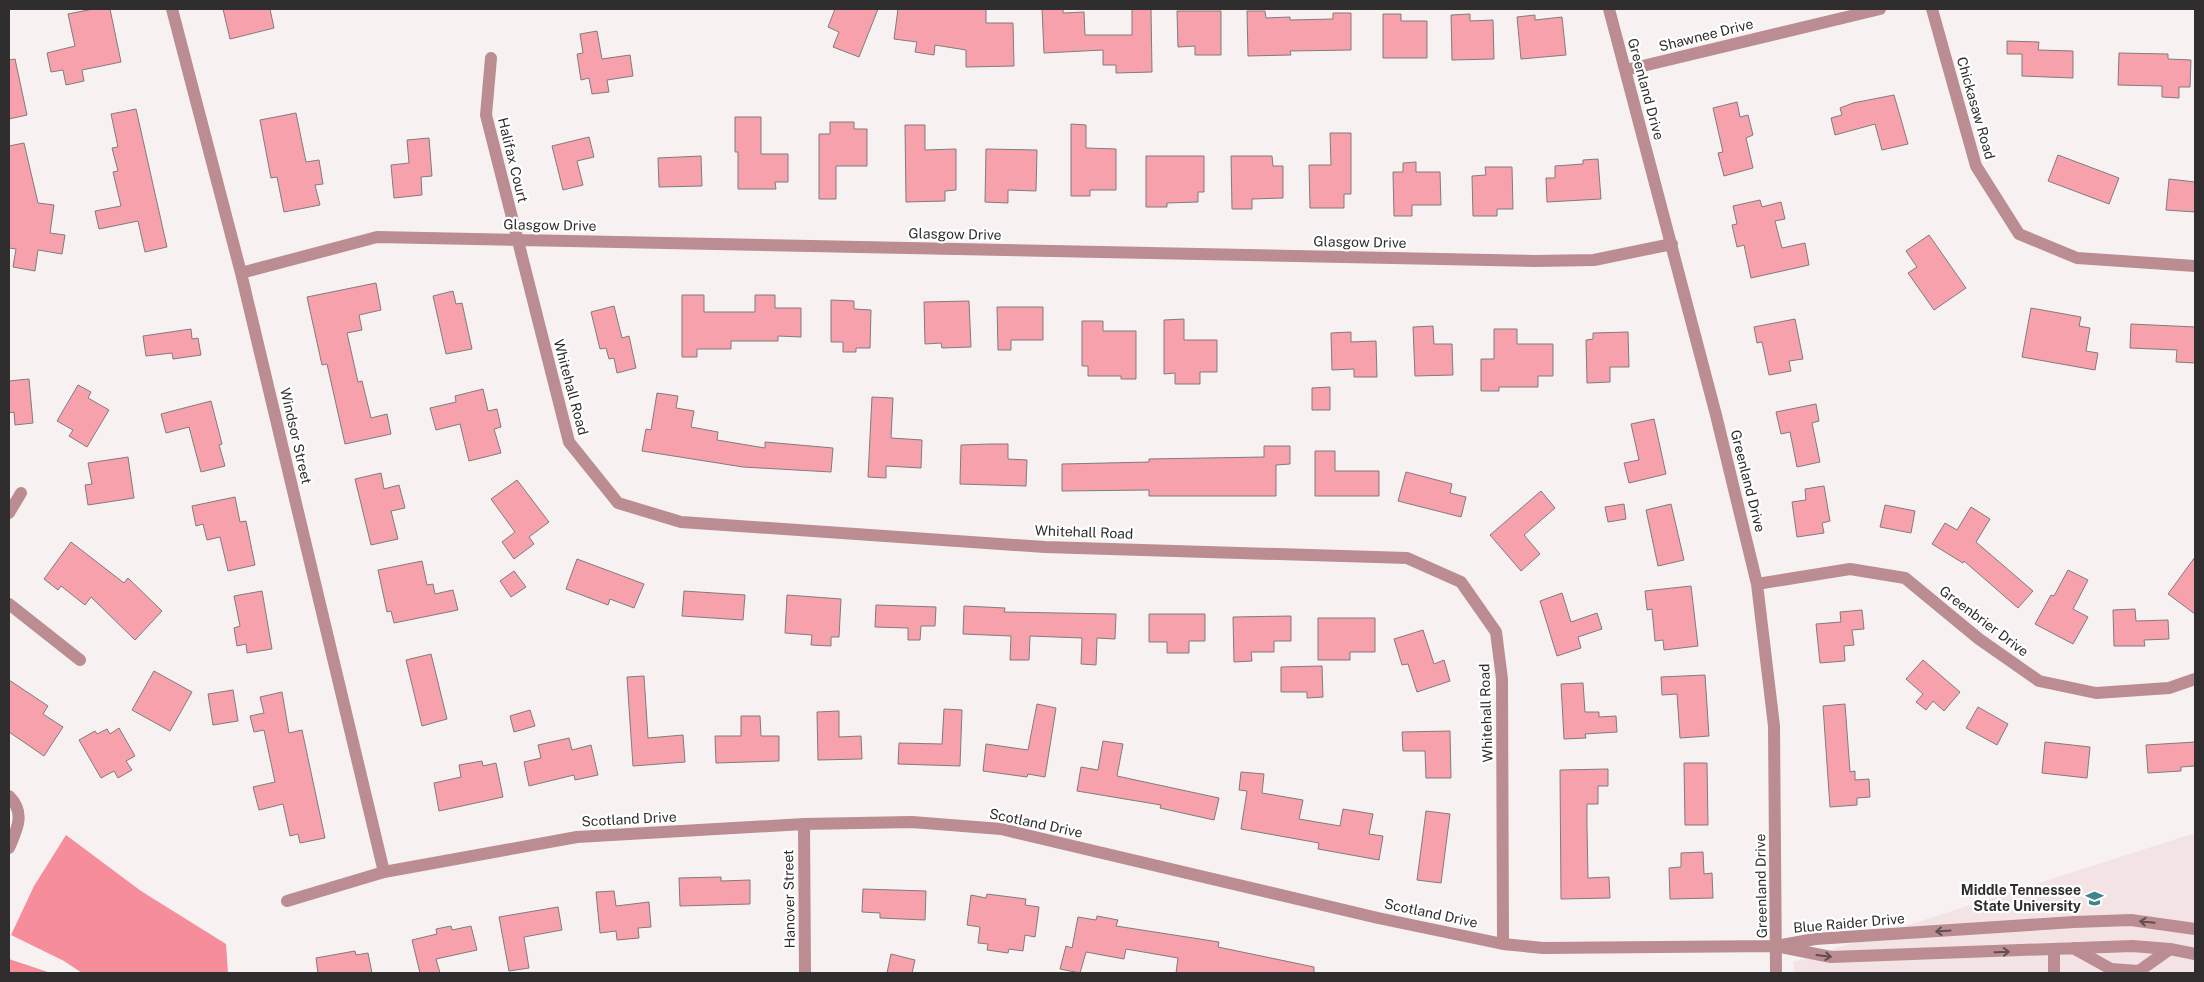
<svg xmlns="http://www.w3.org/2000/svg" width="2204" height="982" font-family="'Public Sans',sans-serif">
	<rect width="100%" height="100%" fill="#f8f1f1"/>
	<path fill="#f3e3e4" d="M2195,833v140h-401l-1,-11z"/>
	<path fill="#f68d9b" d="M66,835l75,56 85,53 2,29h-146l-18,-12 -53,-26 23,-49z
		M9,959l42,14h-42z"/>
	<path fill="#f6a1ab" stroke="#827b7c" d="M93,9h17l11,53 -39,8 2,11 -18,4 -3,-15 -12,2 -4,-19 28,-7 -7,-32z
		M223,9h47l4,19 -44,11z
		M835,9h43l-19,48 -26,-10 6,-15 -11,-5z
		M898,9h88v14h27l1,43 -48,1v-17l-31,-5 -1,10 -19,-3 2,-10 -23,-3z
		M1042,9h21v4l21,-1 1,23h47v-26h19l1,63 -36,1v-8h-13v-15l-59,3z
		M1177,11h44v44h-26v-9l-17,1z
		M1247,11h18l1,7 24,-1v3l43,-1v-6h18v37l-61,1 1,4 -43,1z
		M1383,14h18v7h26v37h-44z
		M1470,14v7l23,-1 1,39 -42,1 -1,-45z
		M1535,15v5l27,-3 4,38 -45,4 -4,-42z
		M597,31l5,28 28,-4 3,21 -26,4 2,12 -17,2 -3,-16 -8,2 -4,-26 6,-1 -3,-19z
		M2007,41l32,1 -1,8 35,1v27l-51,-2v-22h-15z
		M2119,53l49,1v5l23,1 -1,27h-11v11l-17,-1v-11l-44,-1z
		M15,59l12,56 -18,4v-59z
		M1894,95l14,49 -26,6 -7,-26 -40,11 -4,-17 11,-3 -2,-7 13,-5z
		M1737,102l3,15 8,-2 5,20 -7,3 7,30 -29,8 -6,-23 5,-1 -10,-44z
		M136,109l31,138 -22,5 -7,-31 -39,8 -4,-18 26,-5 -8,-34 5,-1 -6,-23 6,-1 -7,-33z
		M296,113l10,49 13,-2 4,24 -8,1 5,20 -36,7 -7,-35 -6,1 -11,-58z
		M735,117h26v37h27v28h-13l1,7h-38v-37h-3z
		M830,122h24v7h13v37h-31v33h-17v-65h11z
		M1071,124l15,1v23l30,1v41h-26v6h-19z
		M905,125h20v25l31,-1v41l-11,1v10l-39,1z
		M1330,133h21v61h-7v14h-34l-1,-43h22z
		M589,137l5,20 -17,4 6,24 -20,5 -11,-44z
		M429,138l3,38 -11,1 1,18 -28,3 -3,-33 18,-2 -2,-23z
		M24,143l14,60 16,2 -4,28 15,2 -3,19 -24,-4 -3,21 -22,-4 3,-18 -7,-1v-102z
		M986,149l51,1 -1,41 -28,-1v13l-23,-1z
		M2058,155l61,23 -10,26 -61,-23z
		M701,156l1,30 -43,1 -1,-29z
		M1146,156h58v36h-6v10l-31,1v4h-21z
		M1231,156h41l1,10h10v32l-31,1v10h-20z
		M1598,159l3,40 -54,3 -1,-24h9v-12l28,-2v-4z
		M1416,162v10h24l1,33h-29v11h-18l-1,-44h10v-9z
		M1485,167h27l1,42h-16v7h-24l-1,-40 14,-1z
		M2169,179l26,3v30l-29,-2z
		M1760,200l2,7 19,-5 4,17 -10,2 7,27 23,-5 4,22 -58,13 -7,-33 -7,2 -5,-22 5,-1 -4,-18z
		M1929,235l37,53 -32,22 -26,-37 9,-6 -11,-16z
		M376,283l5,27 -22,5 3,15 -15,3 11,49 4,-1 9,37 16,-4 4,20 -46,10 -18,-80 -5,1 -15,-68z
		M453,291l3,13 6,-1 10,46 -26,5 -13,-58z
		M682,295h22v17h51v-17h20v13h26v29l-23,-1v5h-47v8h-34v8h-15z
		M831,300l23,1v8l17,1 -1,38h-14v4h-13v-10h-12z
		M969,301l2,46 -29,1 -1,-5 -16,1 -1,-42z
		M614,306l8,32 7,-2 7,32 -19,5 -3,-15 -5,1 -3,-11 -6,1 -9,-37z
		M997,307h46v33h-32v10h-13z
		M2031,308l50,9 -2,9 11,2 -4,23 12,2 -3,17 -73,-13z
		M1184,319v21h33v32h-17v12h-25v-11l-11,1v-54z
		M1795,319l8,40 -14,2 2,10 -22,4 -7,-33 -5,1 -3,-16z
		M1082,321h21v10h33v48h-15v-3h-33v-10h-6z
		M2131,324l64,3v36l-19,-1 1,-12 -47,-2z
		M1433,326l1,18h18l1,31 -38,1 -2,-49z
		M191,329l1,10 6,-1 3,17 -28,4 -1,-6 -26,3 -3,-20z
		M1494,329h23v15h36v32h-15v11h-39v4h-18v-32h13z
		M1351,332v10l25,-1 1,36h-23v-8l-22,1 -1,-37z
		M1628,332l1,35h-19v15l-23,1 -1,-43 7,-1v-6z
		M29,379l4,44 -18,2 -1,-13 -5,1v-32z
		M78,385l13,7 -3,6 21,12 -22,37 -18,-11 4,-6 -16,-9z
		M1330,387v23h-18v-22z
		M483,389l5,22 9,-2 4,18 -7,2 7,24 -32,8 -9,-37 -24,6 -6,-22 26,-6 -1,-6z
		M657,393l21,3 -2,12 18,3 -3,16 27,5 -1,8 48,8v-6l68,6 -2,24 -88,-5 -101,-16 4,-22 5,1z
		M872,397l21,1 -2,40 31,2 -1,28 -35,-2v12l-18,-1z
		M211,401l11,43 -3,1 6,21 -24,6 -12,-45 -23,6 -5,-19z
		M1816,404l3,17 -7,2 8,39 -23,5 -7,-35 -9,2 -5,-22z
		M1654,419l12,55 -37,9 -5,-20 15,-3 -8,-36z
		M989,444h19v15l19,1 -1,26 -66,-2 1,-39z
		M1264,446h26v18l-14,1v31h-127v-6l-87,1v-27l87,-2v-3l115,-2z
		M1315,451h20v20h44v25h-64z
		M128,457l6,41 -46,7 -3,-20 7,-1 -4,-21z
		M1406,472l46,12 -2,9 16,4 -5,20 -63,-16z
		M381,473l3,16 15,-4 6,23 -14,3 7,28 -27,6 -16,-66z
		M517,480l32,42 -20,15 5,7 -20,15 -12,-17 13,-10 -24,-33z
		M1824,486l6,35 -8,2 2,10 -27,4 -5,-35 14,-2 -1,-11z
		M1541,491l14,17 -31,27 16,19 -19,17 -31,-36z
		M235,497l5,25 6,-1 9,44 -27,6 -8,-34 -13,3 -4,-16 -7,2 -4,-20z
		M1624,504l2,15 -18,3 -3,-15z
		M1671,504l13,56 -26,6 -12,-56z
		M1885,505l30,6 -4,22 -31,-6z
		M1971,507l19,12 -14,23 57,49 -15,17 -54,-47 -1,2 -31,-19 13,-21 12,7z
		M71,542l53,41 4,-5 34,33 -27,29 -44,-43 -6,8 -24,-19 -3,4 -14,-11z
		M2195,557v57l-27,-20z
		M577,559l67,25 -10,24 -24,-9 -2,6 -42,-16z
		M422,561l5,24 6,-1 2,10 18,-4 5,20 -64,13 -3,-12 -4,1 -9,-42z
		M2068,570l20,10 -15,29 15,8 -15,27 -38,-20 16,-29 3,1z
		M514,571l12,16 -15,10 -11,-16z
		M1691,586l7,60 -34,4 -1,-10 -8,1 -3,-32 -5,1 -2,-19z
		M262,591l10,58 -25,4 -1,-9 -9,2 -3,-18 6,-2 -6,-30z
		M684,591l61,4 -2,25 -61,-4z
		M1562,593l9,29 26,-9 5,16 -24,8 3,11 -24,8 -17,-55z
		M787,595l54,4 -2,38h-8v9l-20,-1 1,-10 -27,-2z
		M876,605l60,2 -1,19h-14l-1,14h-12v-12l-33,-1z
		M964,606l41,2 -1,4 112,2 -1,25 -18,-1 -1,27 -15,-1 1,-26 -52,-2 -1,24h-19l1,-24 -48,-2z
		M2135,609l1,12 32,-1 1,19 -25,1 1,6h-31l-1,-36z
		M1862,610l2,19 -12,1 2,15 -10,1 1,15 -25,2 -4,-39 25,-2 -1,-10z
		M1149,614h56v27h-16v12h-22v-11h-18z
		M1291,616v25h-17v11h-23l1,9 -18,1 -1,-45z
		M1318,618h57v34h-25v8h-32z
		M1423,630l11,34 10,-4 6,21 -33,11 -9,-28 -6,1 -8,-26z
		M431,654l16,65 -25,7 -16,-66z
		M1923,660l37,32 -16,19 -11,-10 -7,9 -10,-8 7,-8 -17,-15z
		M1322,666l1,31 -16,1v-6h-26v-25z
		M154,671l38,21 -22,39 -38,-21z
		M1705,675l4,61 -29,2 -3,-44 -15,1 -1,-18z
		M644,676l4,62 35,-3 2,27 -52,4 -6,-89z
		M9,680l39,26 -5,8 20,13 -19,29 -35,-24z
		M1583,683l2,29h14v5l17,-1 1,16 -32,2 1,4 -22,1 -3,-55z
		M233,690l5,31 -25,4 -5,-31z
		M282,692l7,41 13,-3 23,108 -25,5 -2,-9 -8,2 -7,-32 -24,6 -6,-23 22,-5 -11,-52 -10,2 -4,-16 14,-3 -4,-16z
		M1037,704l19,4 -11,69 -17,-3 -1,3 -44,-6 3,-27 42,6z
		M1845,704l5,68 5,-1v9l14,-1 1,18 -13,1v7l-27,2 -7,-101z
		M1978,707l30,17 -11,21 -31,-17z
		M944,709l18,1 -2,56 -62,-2 1,-21 43,1z
		M530,710l5,16 -21,6 -4,-16z
		M839,711v26l22,-1 1,23 -44,1 -1,-48z
		M741,716h19l1,20h18v25l-63,2 -1,-27h26z
		M119,728l16,28 -9,5 6,9 -14,8 -4,-7 -13,7 -22,-38 16,-9 2,3 10,-5 3,5z
		M1450,731l1,47h-25l-1,-27h-22l-1,-19z
		M569,738l3,12 19,-5 7,30 -23,5 -1,-5 -45,11 -5,-24 17,-4 -3,-13z
		M1103,741l20,3 -6,32 102,22 -5,22 -54,-12 1,-3 -84,-14 4,-24 17,3z
		M2045,742l45,5 -3,31 -45,-5z
		M2195,742v24l-14,1v4l-33,2 -2,-28z
		M482,761l1,5 13,-3 7,34 -64,14 -5,-28 27,-6 -2,-12z
		M1684,763h23l1,62h-23z
		M1608,769v17h-10v18h-11v22l1,52 21,-1 1,21 -49,1 -1,-129z
		M1241,772l23,2 -2,19 41,7 -4,19 41,7 3,-17 30,5 -4,20 14,2 -4,24 -61,-11 1,-6 -78,-14 6,-38 -8,-1z
		M1426,811l24,3 -9,69 -24,-3z
		M1703,852l1,22 8,-1 1,25 -43,1 -1,-31 12,-1v-14z
		M721,877v4l29,-1v24l-70,2 -1,-28z
		M863,889l63,2 -1,29 -45,-2v-5l-18,-1z
		M614,891l2,15 33,-4 2,25 -13,1 1,10 -22,2 -1,-9 -16,2 -4,-41z
		M987,894l39,5 -1,6 14,2 -4,30 -10,-2 -2,16 -14,-2 -1,4 -21,-3 1,-6 -10,-1 2,-16 -13,-2 4,-30 15,3z
		M558,907l4,23 -38,7 5,31 -20,3 -10,-54z
		M1097,916l21,4 -2,6 103,16 -1,5 96,20v6h-138l2,-15 -52,-9 -2,10 -38,-7 -6,21 -20,-4 6,-23 6,2 6,-31 18,3z
		M451,926l1,4 19,-4 6,24 -41,9 4,14h-20l-8,-33 25,-6 -1,-5z
		M355,951l1,4 12,-2 4,20h-54l-2,-15z
		M891,954l24,6 -3,13h-25z"/>
	<g fill="none" stroke-linecap="round" stroke-linejoin="round">
		<path stroke="#bb8c91" stroke-width="12" d="M172,9l69,264 143,599
			M1609,9l107,406 41,169 17,142 2,247
			M1932,9l44,157 43,68 58,24 118,8
			M491,58l-5,57 83,327 49,61 63,19 364,25 362,11 54,24 35,50 6,47 1,265
			M1626,70l254,-61
			M241,273l136,-36 1158,24 59,-1 78,-16
			M9,513l12,-20
			M1757,584l93,-15 55,9 74,61 60,42 57,12 73,-5 26,-9
			M9,604l71,56
			M9,796c17,17 8,33 0,52
			M804,824l1,149
			M287,901l97,-29 193,-35 227,-13 108,-2 89,7 377,89 125,26 40,4 233,-2 39,-7 259,-17 57,-2 64,9
			M1781,947l50,10 301,-11 38,3 25,5
			M2073,948l38,21 28,2 31,-22
			M2054,950v23"/>
	</g>
	<defs><path id="oneway-shaft" d="M-6 0H5M1.5-3L5.5 0L1.5 3" fill="none" stroke-width="1.6" stroke-linecap="round" stroke-linejoin="round" transform="scale(1.25)"/></defs>
	<g stroke="#604e50">
		<use href="#oneway-shaft" transform="translate(2147 922) rotate(-174)"/>
		<use href="#oneway-shaft" transform="translate(1943 931) rotate(176)"/>
		<use href="#oneway-shaft" transform="translate(2002 952) rotate(-2)"/>
		<use href="#oneway-shaft" transform="translate(1824 956) rotate(7)"/>
	</g>
	<defs>
		<symbol id="university-bare" viewBox="-9 -9 18 18"><path d="M0-5L7-2L0 1L-7-2ZM-4 1L0 2.5L4 1V4Q0 6-4 4Z" fill="#3d848d" stroke="#fff" stroke-width="2.5" paint-order="stroke"/></symbol>
	</defs>
	<g fill-rule="evenodd">
		<use href="#university-bare" x="2082" y="886" width="25" height="25"/>
	</g>
	<g text-anchor="middle" stroke-width="4.5" stroke-linejoin="round" paint-order="stroke">
		<g font-size="14" fill="#2f2d2d" stroke="#fff">
			<text transform="translate(1706 35) rotate(-14)" y="5">Shawnee Drive</text>
			<text transform="translate(1646 89) rotate(75)" y="5">Greenland Drive</text>
			<text transform="translate(1976 108) rotate(74)" y="5">Chickasaw Road</text>
			<text transform="translate(513 160) rotate(76)" y="5">Halifax Court</text>
			<text transform="translate(550 225) rotate(1)" y="5">Glasgow Drive</text>
			<text transform="translate(955 234) rotate(1)" y="5">Glasgow Drive</text>
			<text transform="translate(1360 242) rotate(1)" y="5">Glasgow Drive</text>
			<text transform="translate(571 387) rotate(75)" y="5">Whitehall Road</text>
			<text transform="translate(296 436) rotate(77)" y="5">Windsor Street</text>
			<text transform="translate(1748 481) rotate(76)" y="5">Greenland Drive</text>
			<text transform="translate(1084 532) rotate(2)" y="5">Whitehall Road</text>
			<text transform="translate(1984 621) rotate(37)" y="5">Greenbrier Drive</text>
			<text transform="translate(1486 713) rotate(-92)" y="5">Whitehall Road</text>
			<text transform="translate(629 819) rotate(-3)" y="5">Scotland Drive</text>
			<text transform="translate(1036 823) rotate(12)" y="5">Scotland Drive</text>
			<text transform="translate(1761 886) rotate(-91)" y="5">Greenland Drive</text>
			<text transform="translate(789 899) rotate(-91)" y="5">Hanover Street</text>
			<text transform="translate(1431 913) rotate(12)" y="5">Scotland Drive</text>
			<text transform="translate(1849 923) rotate(-5)" y="5">Blue Raider Drive</text>
		</g>
		<g font-size="14" font-weight="bold" fill="#2f2d2d" stroke="#fff" text-anchor="end">
			<text x="2081" y="895">Middle Tennessee<tspan x="2081" dy="16">State University</tspan></text>
		</g>
	</g>
	<rect width="2204" height="982" fill="none" stroke="#2f2d2d" stroke-width="20"/>
</svg>
